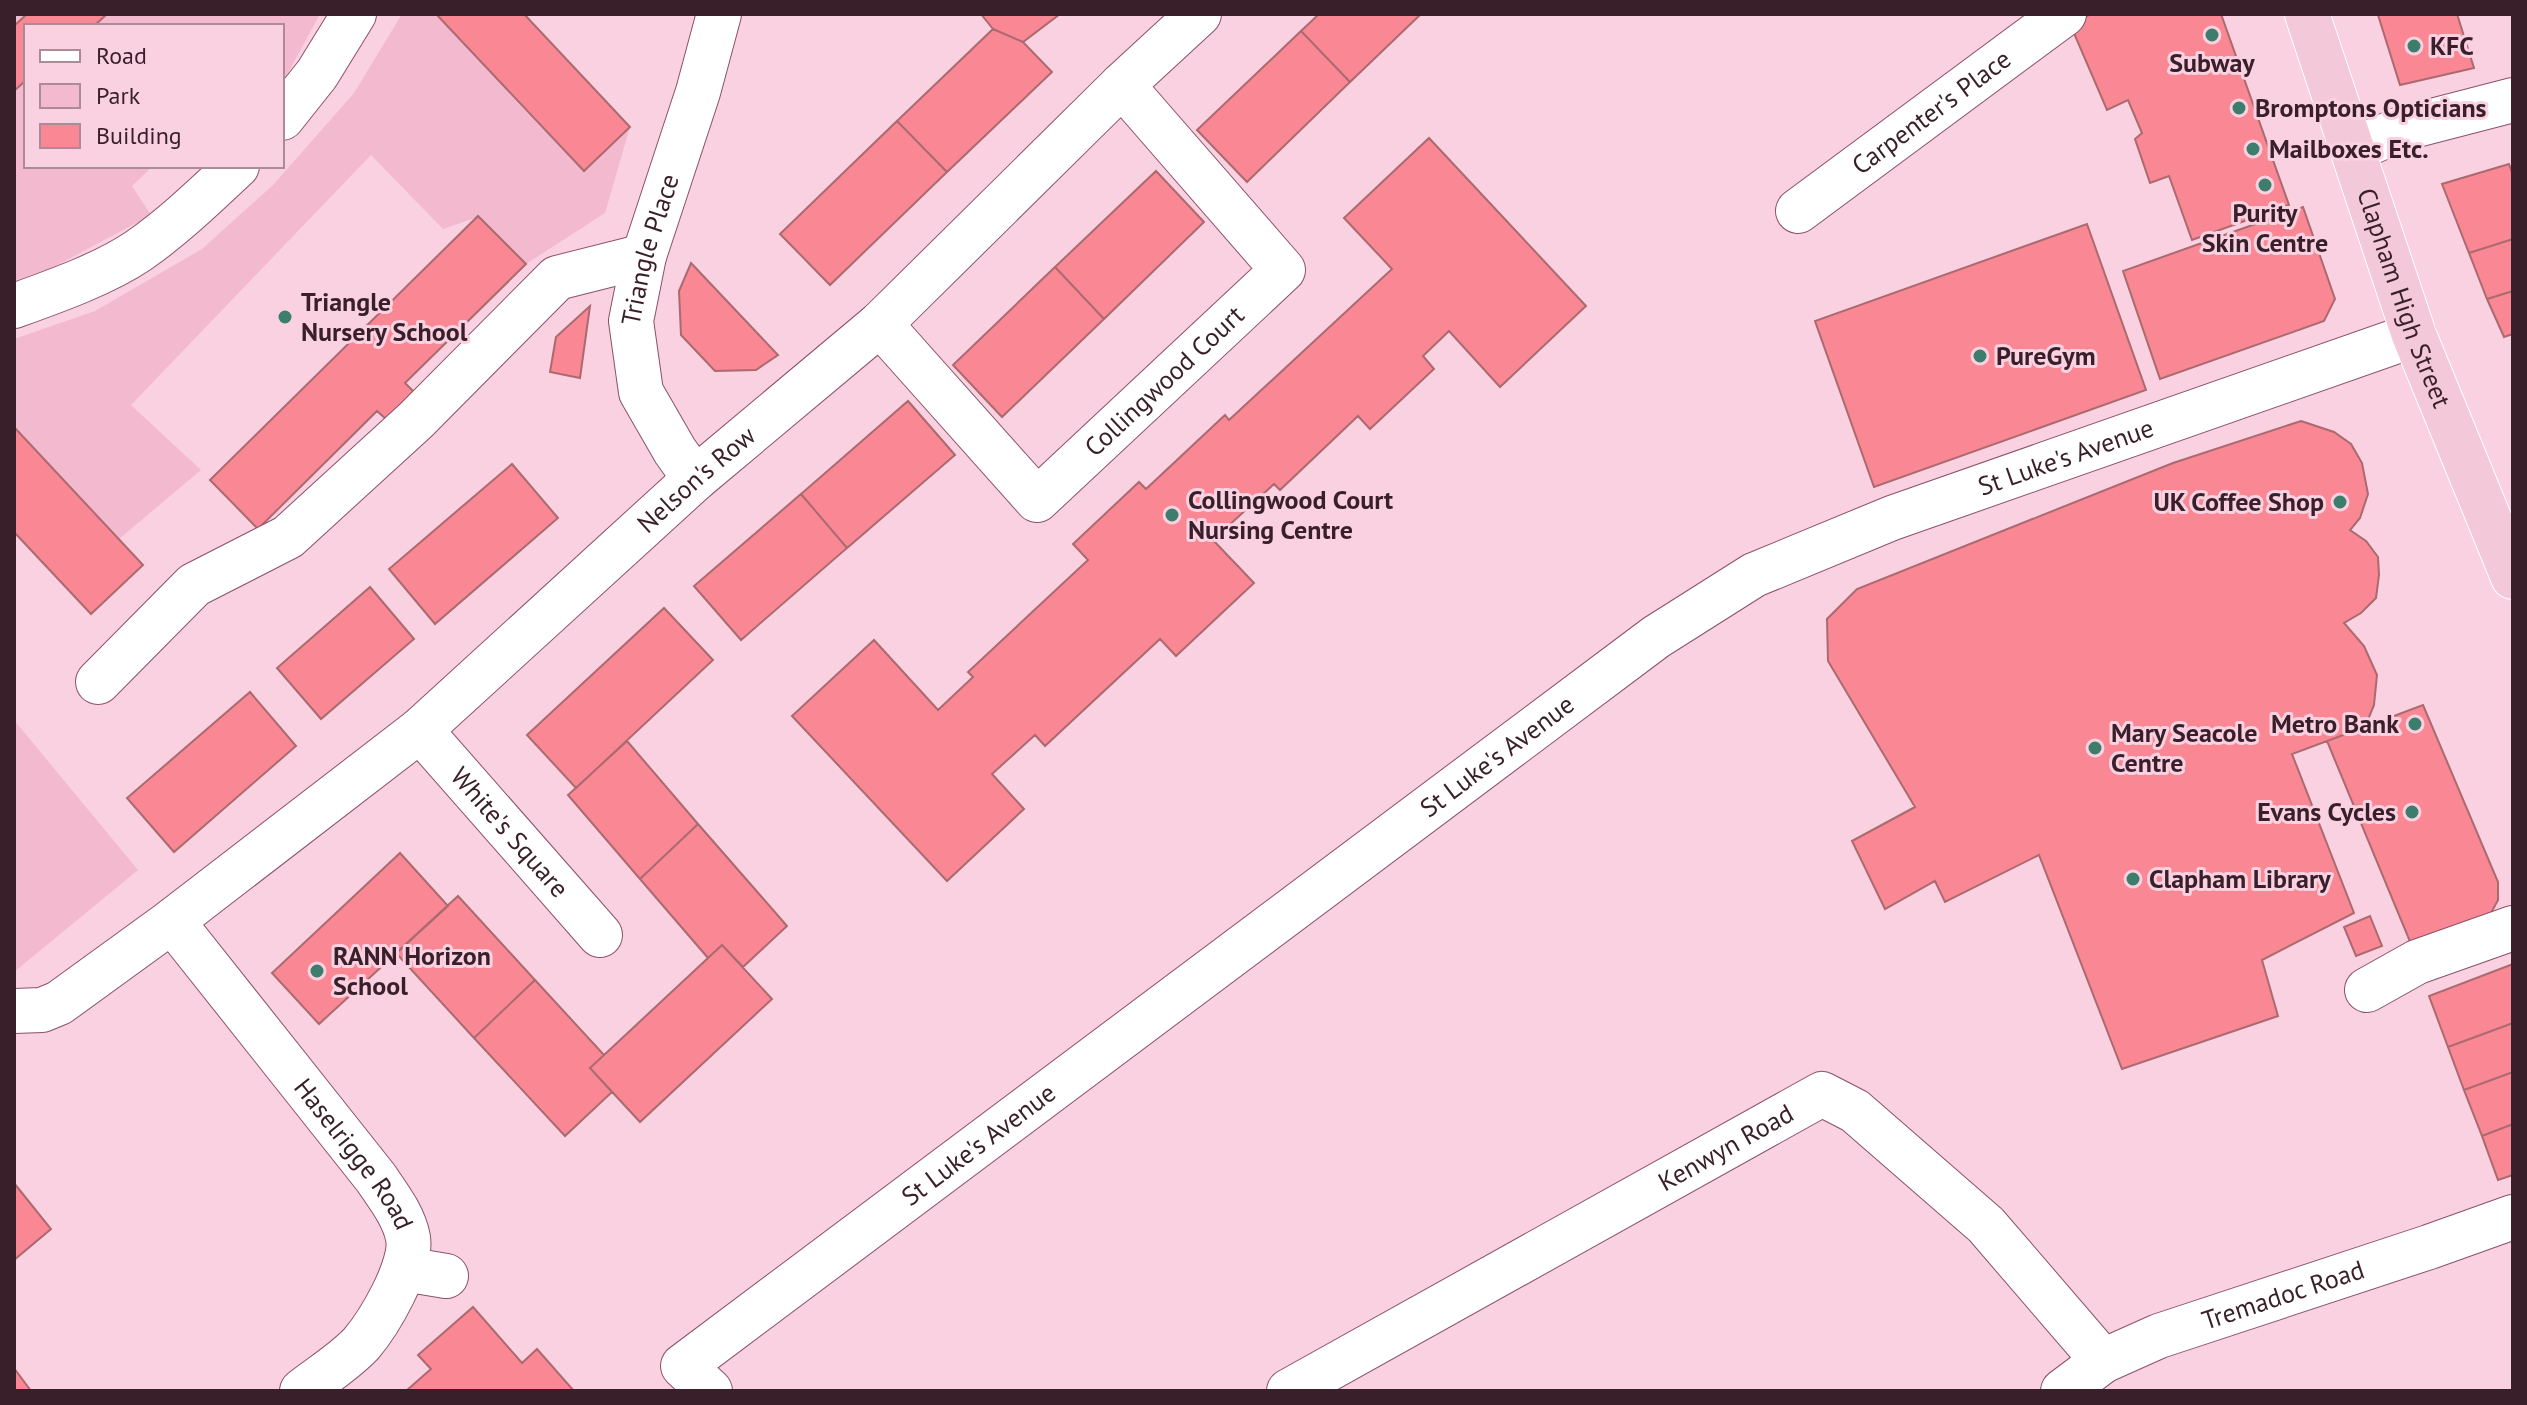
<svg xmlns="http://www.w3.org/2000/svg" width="2527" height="1405" font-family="'PT Sans',sans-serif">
	<rect width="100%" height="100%" fill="#fad1e0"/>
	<path fill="#f3b9cf" d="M14,14h306l-38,70v-58h-256v140h127l-21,20 19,29 -97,52 -40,14z
		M402,14h34l147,156 47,-43 -25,86 -79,51 -48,-47 -35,12 -72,-74 -240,250 70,65 -82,69 -105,-112v-88l81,-28 107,-62 71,-64 81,-92z
		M14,720l124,150 -124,102z"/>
	<path fill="#f98794" stroke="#ab6a70" stroke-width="2" d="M27,14h80l-13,12h-68v59l-2,-3 -10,9v-65z
		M436,14h88l106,113 -46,44z
		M981,14h79l-37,28 -30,-13z
		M1319,14h102l-71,68 -49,-51z
		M2091,14h130l68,191 -97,35 -23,-64 -19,7 -15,-44 7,-6 -14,-33 -21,10 -37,-86z
		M2382,14h75l17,54 -74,17 -22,-70z
		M993,29l30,13 29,30 -105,100 -50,-51z
		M1301,31l49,51 -103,100 -50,-52z
		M897,121l50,51 -117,113 -50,-51z
		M1429,138l157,168 -86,81 -51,-56 -26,25 11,13 -64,60 -12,-13 -78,74 -6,-6 -61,56 41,43 -78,73 -16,-17 -115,107 -10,-11 -43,39 32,35 -77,72 -155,-165 82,-76 64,70 35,-33 -5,-5 120,-112 -15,-16 66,-62 7,7 79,-74 4,5 163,-151 -48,-51z
		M2509,164l4,11v64l-44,14 -27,-69z
		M1156,171l48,51 -100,97 -49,-52z
		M2303,207l32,92 -11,22 -164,58 -37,-108z
		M478,216l48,48 -121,119 11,11 -28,27 -11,-10 -119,118 -48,-49z
		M2087,224l59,166 -272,97 -59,-166z
		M2513,239v52l-26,8 -18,-46z
		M691,263l87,92 -22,15 -41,1 -34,-36 -2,-44z
		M1055,267l49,52 -102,98 -49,-52z
		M2513,291v43l-9,3 -17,-38z
		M590,306l-10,72 -30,-6 6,-35z
		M908,401l47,54 -108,93 -46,-54z
		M2301,421l33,11 17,12 11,19 6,31 -8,24 -10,12 16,11 12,16 1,18 -3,23 -15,15 -17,10 20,23 13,29 -3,30 -9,22 -73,27 62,159 -92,47 16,56 -156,53 -83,-214 -94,47 -10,-21 -50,28 -33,-68 63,-34 -87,-146 -1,-42 30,-30 316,-126z
		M14,427l129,138 -52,49 -77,-82z
		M512,464l46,54 -123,106 -46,-55z
		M801,494l46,54 -106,92 -47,-54z
		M370,587l44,52 -93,80 -44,-51z
		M664,608l49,52 -137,128 -49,-53z
		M250,692l46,54 -122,106 -47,-54z
		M2423,705l75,177v18l-8,15 -79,29 -84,-203z
		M627,741l71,83 -58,55 -72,-84z
		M698,824l89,102 -44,41 -21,-22 -14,13 -68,-79z
		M400,853l48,53 -129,118 -47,-51z
		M458,896l77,84 -61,58 -78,-85z
		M2370,916l12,30 -26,10 -12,-29z
		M722,945l50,54 -132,123 -50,-54z
		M2513,964v59l-65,24 -19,-51z
		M535,980l69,75 -14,13 22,24 -47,44 -91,-98z
		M2513,1023v49l-49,18 -16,-43z
		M2513,1072v52l-31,12 -18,-46z
		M2513,1124v51l-15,5 -16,-44z
		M14,1183l37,46 -37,31z
		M473,1307l49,56 15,-14 37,42h-168l25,-22 -13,-14z
		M14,1368l17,23h-17z"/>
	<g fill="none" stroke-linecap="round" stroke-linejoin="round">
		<defs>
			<g id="minor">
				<path d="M282,118l35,-44 37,-60"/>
				<path d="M2353,150l48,-21 112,-29"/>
				<path id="s1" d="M1798,211l266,-197"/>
				<path d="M14,306c39,-14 90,-32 124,-55 36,-25 68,-56 99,-85"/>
				<path id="s2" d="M880,324l157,176 246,-230 -161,-185"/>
				<path id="s3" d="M695,479l-20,-28 -34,-59 -10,-71 13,-65 54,-164 21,-78"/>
				<path d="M98,682l96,-97 94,-48 128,-117 141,-142 87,-22"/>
				<path id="s4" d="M420,730l180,205"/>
				<path id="s5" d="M172,921l204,257c12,18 28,38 32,60 5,28 -29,85 -47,106 -17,18 -40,32 -59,47"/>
				<path d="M2367,990l50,-28 96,-34"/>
				<path id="s6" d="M14,1011l28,-1 17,-7 113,-82 248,-191 275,-251 185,-155 242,-239 77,-71"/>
				<path d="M404,1269l42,7"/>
				<path id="s7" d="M710,1391l-27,-25 973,-729 98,-62 138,-57 522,-183"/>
				<path id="s8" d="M1289,1391l533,-297 33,17 131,114 117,136"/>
				<path id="s9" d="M2063,1391l40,-30 56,-25 270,-89 84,-30"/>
			</g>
			<g id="highway">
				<path id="s10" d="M2307,14l107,321 99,242"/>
			</g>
		</defs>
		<use href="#minor" stroke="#8b516a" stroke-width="46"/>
		<use href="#highway" stroke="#fff" stroke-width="46"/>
		<use href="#minor" stroke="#fff" stroke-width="44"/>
		<use href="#highway" stroke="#f3c8d8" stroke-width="44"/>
	</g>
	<g fill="#3c7d6c" stroke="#fad1e0" stroke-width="3">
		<circle cx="2212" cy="35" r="8"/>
		<circle cx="2414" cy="46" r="8"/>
		<circle cx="2239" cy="108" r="8"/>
		<circle cx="2253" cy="149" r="8"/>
		<circle cx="2265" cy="185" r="8"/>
		<circle cx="285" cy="317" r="8"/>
		<circle cx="1980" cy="356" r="8"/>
		<circle cx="2340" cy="502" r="8"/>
		<circle cx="1172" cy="515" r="8"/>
		<circle cx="2415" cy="724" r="8"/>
		<circle cx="2095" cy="748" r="8"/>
		<circle cx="2412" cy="812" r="8"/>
		<circle cx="2133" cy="879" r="8"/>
		<circle cx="317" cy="971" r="8"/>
	</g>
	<g text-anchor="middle" stroke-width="6" stroke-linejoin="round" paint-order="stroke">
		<g font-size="26" font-weight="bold" fill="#381f29" stroke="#fad1e0" text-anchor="start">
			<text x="2430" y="55">KFC</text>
			<text x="2212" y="72" text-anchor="middle">Subway</text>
			<text x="2255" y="117">Bromptons Opticians</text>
			<text x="2269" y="158">Mailboxes Etc.</text>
			<text x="2265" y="222" text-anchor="middle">Purity<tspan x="2265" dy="30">Skin Centre</tspan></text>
			<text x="301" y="311">Triangle<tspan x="301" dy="30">Nursery School</tspan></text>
			<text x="1996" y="365">PureGym</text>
			<text x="1188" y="509">Collingwood Court<tspan x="1188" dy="30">Nursing Centre</tspan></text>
			<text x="2324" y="511" text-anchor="end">UK Coffee Shop</text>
			<text x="2399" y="733" text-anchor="end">Metro Bank</text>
			<text x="2111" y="742">Mary Seacole<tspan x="2111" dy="30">Centre</tspan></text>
			<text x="2396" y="821" text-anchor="end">Evans Cycles</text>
			<text x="2149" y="888">Clapham Library</text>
			<text x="333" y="965">RANN Horizon<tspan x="333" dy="30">School</tspan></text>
		</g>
		<g font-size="26" fill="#381f29" stroke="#fad1e0">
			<text dy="9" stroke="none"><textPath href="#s1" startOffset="166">Carpenter's Place</textPath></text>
			<text dy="9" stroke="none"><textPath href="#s3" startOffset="248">Triangle Place</textPath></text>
			<text dy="9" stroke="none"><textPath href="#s10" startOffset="300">Clapham High Street</textPath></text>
			<text dy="9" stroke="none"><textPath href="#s2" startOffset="410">Collingwood Court</textPath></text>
			<text dy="9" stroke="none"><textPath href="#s7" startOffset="1702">St Luke's Avenue</textPath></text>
			<text dy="9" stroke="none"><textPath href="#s6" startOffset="872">Nelson's Row</textPath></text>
			<text dy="9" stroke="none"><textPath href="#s7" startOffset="1054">St Luke's Avenue</textPath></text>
			<text dy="9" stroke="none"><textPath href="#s4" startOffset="136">White's Square</textPath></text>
			<text dy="9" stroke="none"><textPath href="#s7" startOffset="406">St Luke's Avenue</textPath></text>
			<text dy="9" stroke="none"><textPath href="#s8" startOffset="500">Kenwyn Road</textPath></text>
			<text dy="9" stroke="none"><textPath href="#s5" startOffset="296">Haselrigge Road</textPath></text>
			<text dy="9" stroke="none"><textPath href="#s9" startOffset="242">Tremadoc Road</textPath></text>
		</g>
	</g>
	<rect width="2527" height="1405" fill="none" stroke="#381f29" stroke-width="32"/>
	<rect x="24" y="24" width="260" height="144" fill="#fad1e0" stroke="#ac8a97" stroke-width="2"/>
	<rect x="40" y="50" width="40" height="12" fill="#ffffff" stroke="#ac8a97" stroke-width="2"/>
	<text x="96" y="64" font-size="24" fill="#381f29">Road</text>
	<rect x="40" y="84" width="40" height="24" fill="#f3b9cf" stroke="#ac8a97" stroke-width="2"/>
	<text x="96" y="104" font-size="24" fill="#381f29">Park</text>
	<rect x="40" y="124" width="40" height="24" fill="#f98794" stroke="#ac8a97" stroke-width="2"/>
	<text x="96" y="144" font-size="24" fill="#381f29">Building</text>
</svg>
